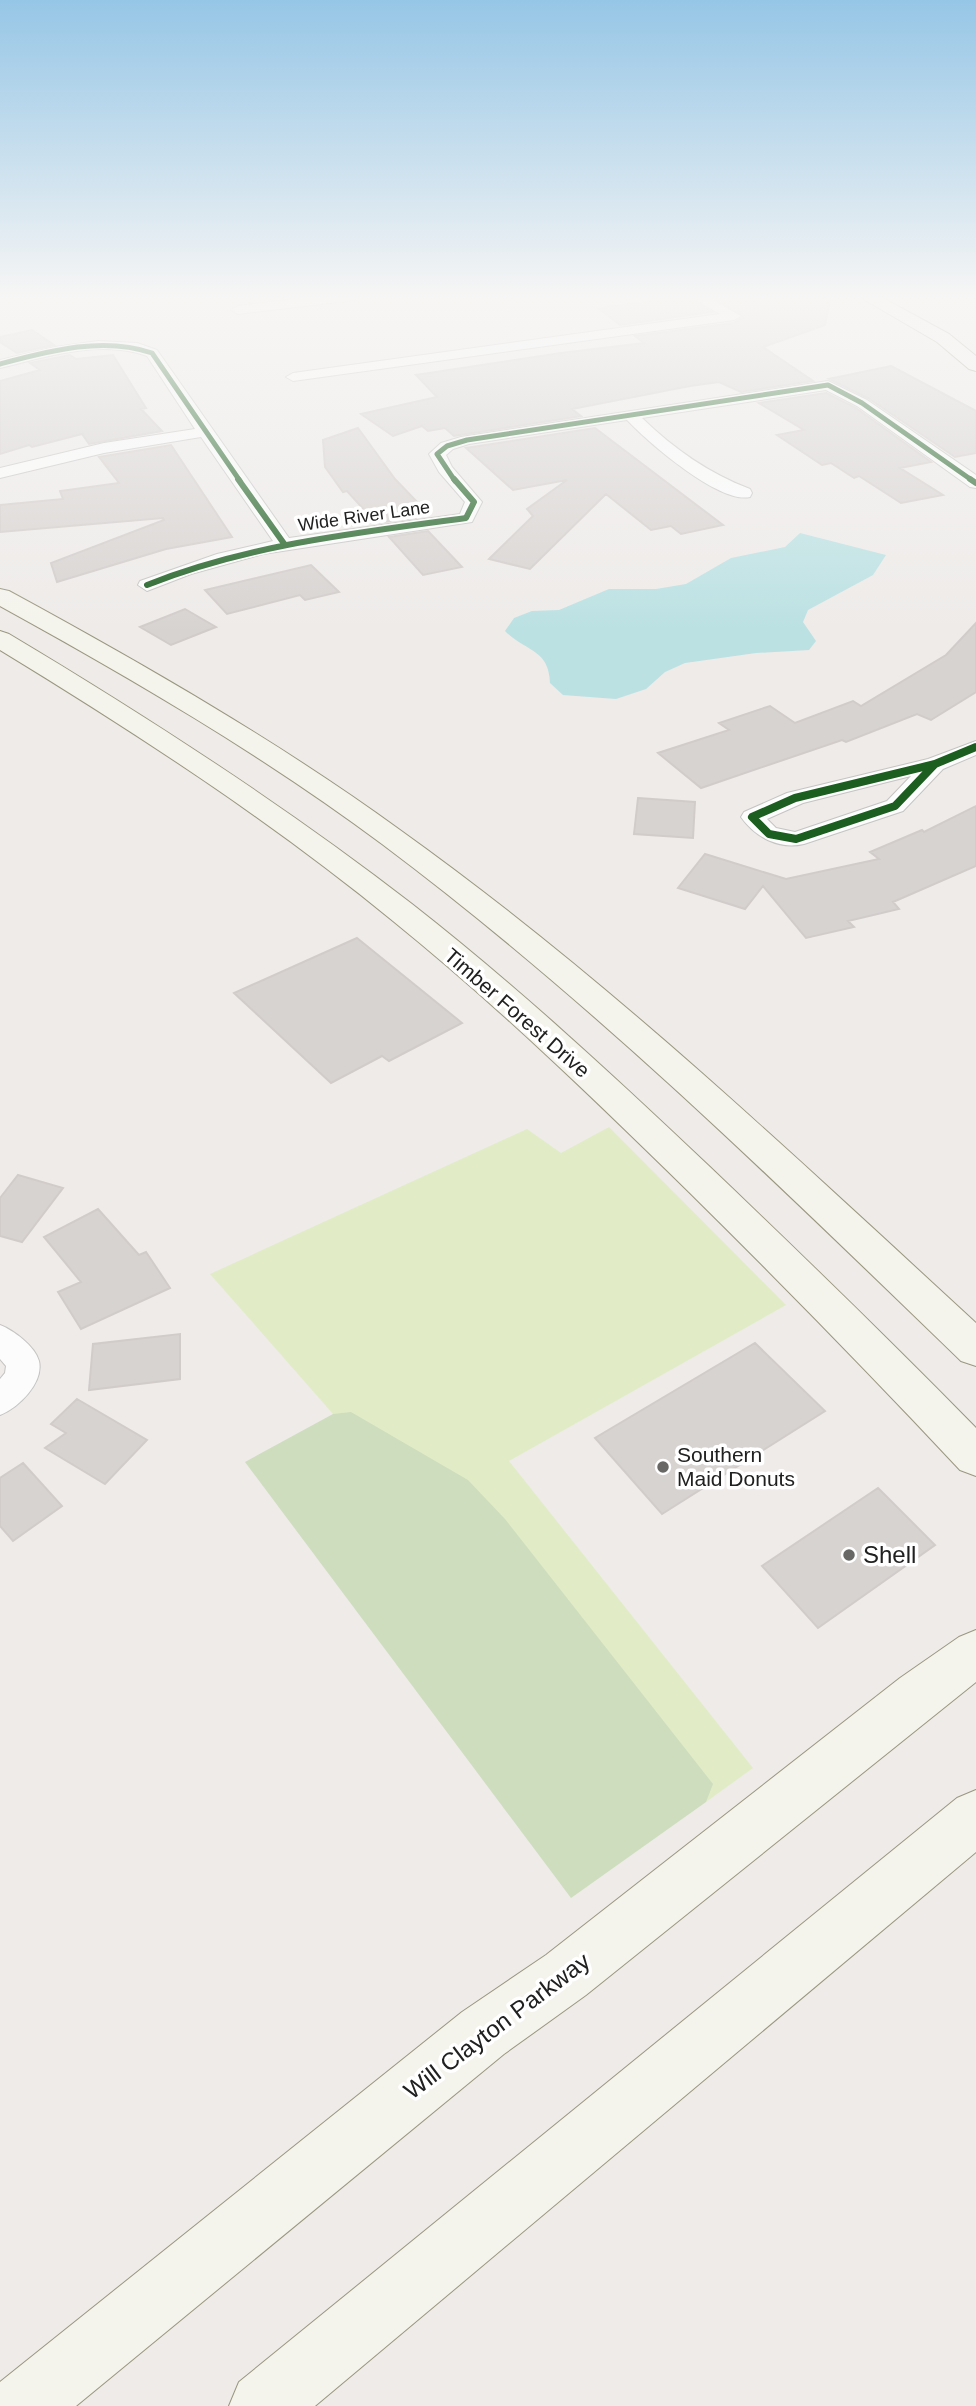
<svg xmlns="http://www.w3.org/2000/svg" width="976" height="2406" font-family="Helvetica,sans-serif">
	<rect width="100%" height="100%" fill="#eeebe9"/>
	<path fill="#e1ecc7" d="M609,1127l177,178 -277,156 244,307 -47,34 -228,-274 -145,-114 -123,-140 317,-145 34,24z"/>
	<path fill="#ceddbd" d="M351,1412l117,68 37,39 208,265 -7,18 -135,96 -326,-436 88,-48z"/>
	<path fill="#bbe1e3" d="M800,533l86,22 -13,20 -65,35 -5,12 13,19 -7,9 -53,3 -71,10 -20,9 -19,17 -30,10 -53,-4 -13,-12c-1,-34 -24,-31 -45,-52l9,-13 18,-7 27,-1 50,-21h47l30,-5 45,-26 54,-11z"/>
	<path fill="#d7d3d1" stroke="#d1ccca" stroke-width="2" d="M647,296h40l25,16 -92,13 -22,-17 57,-7z
		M711,296h120l-6,29 -62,22 50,34 -72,11 -22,-10 -29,4 -118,23 9,7 -127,20 -9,-8 -17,3 -6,-5 -29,10 -32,-22 76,-17 -21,-22 145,-22 83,-10 -9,-7 99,-13 9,-6z
		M32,330l22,15 -37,8 -17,-11v-5z
		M70,355l6,4 37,-4 33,53 -5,1 21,22 -73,13 -7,-10 -50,13 -3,-2 -29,9v-73l40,-11 -10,-7z
		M891,366l85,45v42l-21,4 -87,-59 -39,-19z
		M826,393l30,15 75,54 -31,6 43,27 -42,8 -42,-27 -5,2 -23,-15 -9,2 -45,-30 27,-5 -45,-27z
		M358,428l37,51 27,28 -15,2 8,9 -39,5 -29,-32 -4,1 -18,-25 -2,-27z
		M595,428l128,97 -42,9 -10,-8 -20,4 -45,-36 -76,75 -41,-10 44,-43 -6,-7 40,-29 -54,10 -47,-42z
		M171,445l61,92 -66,12 -109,33 -6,-19 113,-43 -1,-2 -163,14v-27l63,-6 -3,-8 59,-8 -20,-26z
		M428,531l34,36 -39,8 -34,-38z
		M311,565l28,27 -34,8 -5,-5 -73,19 -22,-24z
		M185,609l31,18 -45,18 -31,-18z
		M976,623v69l-45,28 -14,-6 -71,28 -4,-2 -141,48 -43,-35 71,-23 -10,-7 51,-17 25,17 58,-22 8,5 85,-51z
		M638,798l57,4 -2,36 -59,-4z
		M976,806v60l-83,36 6,7 -51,12 6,6 -48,11 -43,-52 -18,23 -67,-21 27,-34 81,25 93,-20 -9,-7 52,-22 2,2z
		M357,938l105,85 -73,38 -7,-5 -51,27 -97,-90z
		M18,1175l45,13 -41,54 -22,-6v-38z
		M98,1209l41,46 7,-3 24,36 -89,41 -23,-37 23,-10 -37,-45z
		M180,1334v45l-91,11 4,-46z
		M755,1343l70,68 -163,103 -67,-76z
		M77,1399l70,41 -42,44 -60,-36 21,-15 -15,-9z
		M23,1463l39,43 -49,35 -13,-15v-48z
		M878,1488l57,57 -117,83 -56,-62z"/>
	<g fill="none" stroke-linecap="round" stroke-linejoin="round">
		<defs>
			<path id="street" d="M322,296h40l-7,4 -117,14 -7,-4 7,-4z
				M689,296h17l35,20 -7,4 -441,61 -7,-4 7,-4 427,-59z
				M98,341l39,2 20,7 132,188 171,-24 5,-12 -26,-30 -10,-18 12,-11 20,-6 367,-56 39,19 109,75v13l-6,-1 -113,-81 -31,-16 -184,28c32,31 66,55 108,71l2,4 -2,4c-31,7 -102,-55 -123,-77l-158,24 -16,5 -7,6 6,12 30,35 -10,20 -209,32 -72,20 -44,17 -9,-6 2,-4 77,-27 56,-13 -72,-104 -97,16 -104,25v-10l104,-25 91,-14 -48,-73c-47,-17 -101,1 -147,12v-8l55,-13z
				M976,741v14l-33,14 -40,42 -99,33c-25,6 -49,-7 -63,-27l3,-5 43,-19 141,-34zM911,776l-24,25 -92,31 -19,-4 -9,-9 36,-16z
				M0,1325c13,5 35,21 39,36 5,22 -21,47 -39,54v-36l5,-6 1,-7 -6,-7z"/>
			<path id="secondary" d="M858,296h21l70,38 27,22v15l-7,-2 -32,-27z
				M0,589l9,2c134,73 267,149 391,239 206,147 390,322 576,493v43l-15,-5c-186,-180 -372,-362 -579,-517 -121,-90 -251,-166 -382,-238z
				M0,631l9,3c139,83 275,171 403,270 105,82 202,172 298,263 90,86 179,172 266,261v48l-16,-6c-88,-94 -179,-187 -271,-278 -96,-94 -192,-187 -296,-271 -123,-101 -257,-188 -393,-271z
				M976,1630v52l-390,313 -82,59 -428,352h-76v-24l462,-370 84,-57 354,-277 59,-41z
				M976,1790v62l-661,554h-86l10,-24 718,-584z"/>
		</defs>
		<use href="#street" stroke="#c5c4c3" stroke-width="2"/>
		<use href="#secondary" stroke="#9a977f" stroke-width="2"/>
		<use href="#street" fill="#fcfcfc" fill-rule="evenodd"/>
		<use href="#secondary" fill="#f4f3ec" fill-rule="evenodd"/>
		<defs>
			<path id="cycleway-far2" d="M0,364c49,-13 103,-28 152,-11l88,128
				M455,481l-18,-27 10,-8 20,-6 361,-55 34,18 111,78"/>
			<path id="cycleway-far1" d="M238,479l47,66
				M970,479l6,4
				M147,585c103,-41 210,-52 319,-67l8,-16 -20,-23"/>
			<path id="cycleway" d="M935,764l-40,42 -99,33 -27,-5 -17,-17 43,-19z
				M935,764l41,-17"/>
		</defs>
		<use href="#cycleway-far2" stroke="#fff" stroke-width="7"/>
		<use href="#cycleway-far1" stroke="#fff" stroke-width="9"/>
		<use href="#cycleway" stroke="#fff" stroke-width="11"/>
		<use href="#cycleway-far2" stroke="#1b5e20" stroke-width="5"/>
		<use href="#cycleway-far1" stroke="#1b5e20" stroke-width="6"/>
		<use href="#cycleway" stroke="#1b5e20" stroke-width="8"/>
	</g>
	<linearGradient id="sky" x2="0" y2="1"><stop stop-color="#96c6e6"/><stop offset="0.47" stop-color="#f7f6f5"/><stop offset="1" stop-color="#f7f6f5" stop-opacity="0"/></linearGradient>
	<rect width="976" height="633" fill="url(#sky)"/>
	<g fill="#686766" stroke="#fff" stroke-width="2.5">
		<circle cx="663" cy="1467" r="7"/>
		<circle cx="849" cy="1555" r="7"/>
	</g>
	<g text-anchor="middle" stroke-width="7" stroke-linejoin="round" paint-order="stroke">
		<g font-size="18" fill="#202020" stroke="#fff">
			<text transform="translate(364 516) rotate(-8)" y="6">Wide River Lane</text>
		</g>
		<g font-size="21" fill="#202020" stroke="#fff">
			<text transform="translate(517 1013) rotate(41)" y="7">Timber Forest Drive</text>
		</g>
		<g font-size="21" fill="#202020" stroke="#fff" text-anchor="start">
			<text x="677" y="1462">Southern<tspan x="677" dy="24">Maid Donuts</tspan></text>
		</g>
		<g font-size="24" fill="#202020" stroke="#fff" text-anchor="start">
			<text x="863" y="1563">Shell</text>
		</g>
		<g font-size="24" fill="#202020" stroke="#fff">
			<text transform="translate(497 2026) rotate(-37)" y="8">Will Clayton Parkway</text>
		</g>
	</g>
</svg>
